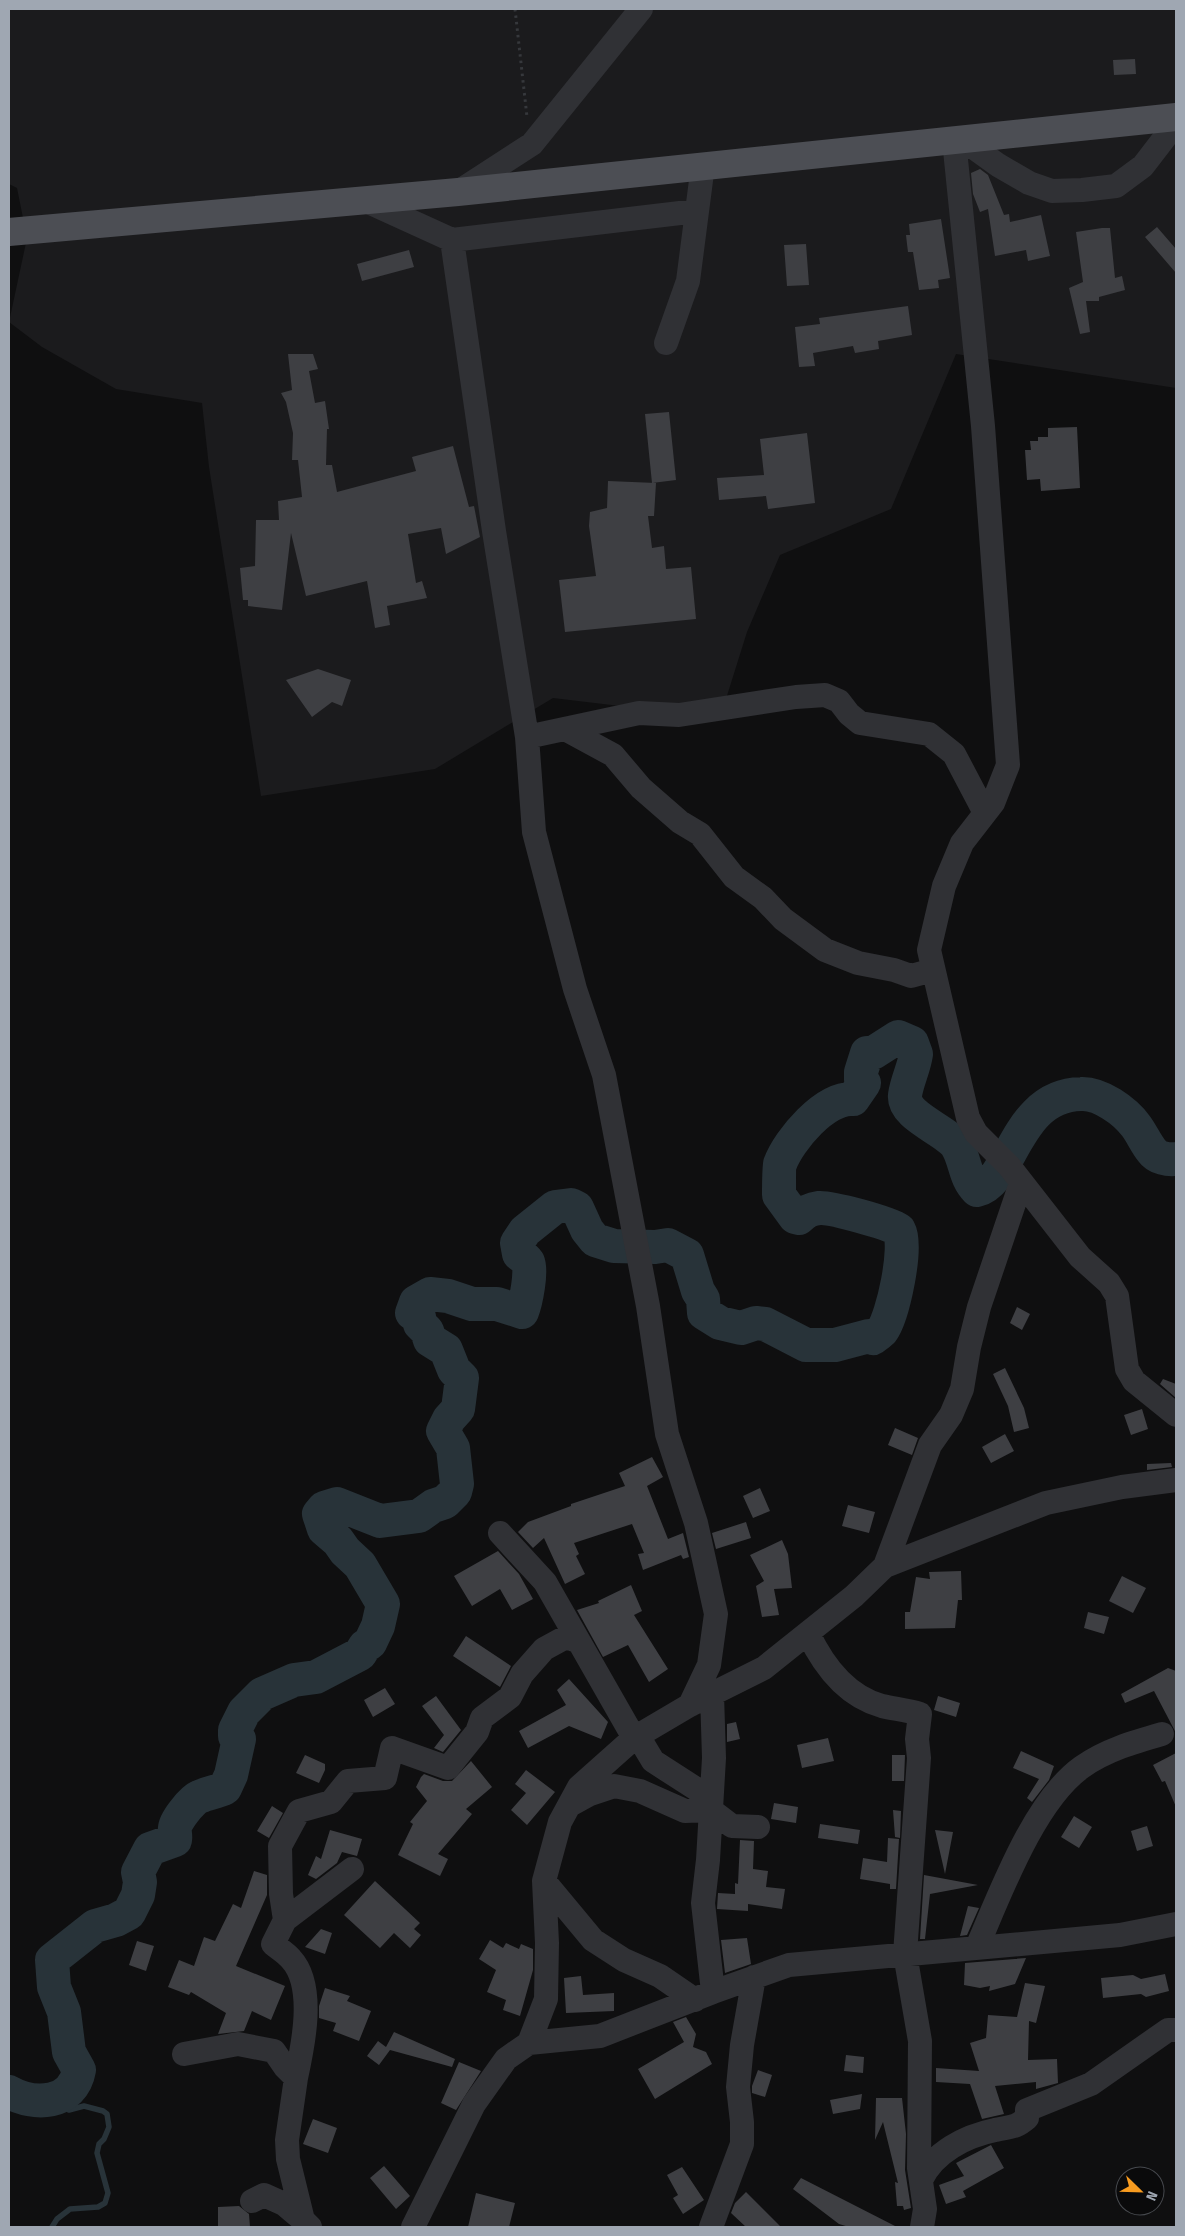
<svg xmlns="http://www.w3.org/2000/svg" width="1185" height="2236" font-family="'Fira Sans Condensed',sans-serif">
	<rect width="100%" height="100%" fill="#0f0f10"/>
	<path fill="#1b1b1d" d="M9,9h1167v379l-220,-34 -65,155 -111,46 -33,77 -27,86 -167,-20 -118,71 -174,27 -52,-329 -7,-64 -86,-14 -74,-42 -33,-25 18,-84 -10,-50 -8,-4z"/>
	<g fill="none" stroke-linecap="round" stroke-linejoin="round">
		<path stroke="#283339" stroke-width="5.5" d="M52,2227l5,-8 13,-10 28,-2 7,-4 3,-10 -11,-40 2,-9 5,-5 5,-12 -2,-13 -4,-3 -19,-5 -15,4 -11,-6 -3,-5"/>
		<path stroke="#283339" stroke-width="34" d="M9,2092c25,14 64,13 70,-22l-10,-18 -5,-40 -10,-25 -2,-27 43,-34 21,-6 13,-7 9,-18 2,-13 -2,-10 12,-23 25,-9c1,-5 -1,-8 0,-12 0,-7 17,-28 24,-31 8,-4 18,-5 26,-9l6,-13 8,-36 -4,-3v-6l9,-18 18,-18 32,-14 22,-3 44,-23 5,-8 5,-3 8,-17 5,-22 -23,-39 -15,-14 -7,-10 -14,-12 -5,-15 5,-6 13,-4 43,17 39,-5 14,-10 12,-4 10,-10 2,-8 -4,-36 -10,-17 6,-12 9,-10 4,-31 -8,-8 -8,-20 -16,-10 -3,-9 -7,-7 -1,-7 -7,-4 4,-11 14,-8 18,2 24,8h25l25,8c4,-10 10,-41 6,-50 -2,-3 -6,-6 -9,-8l-2,-11 8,-12 30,-24 16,-2 6,3 10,22 8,10 19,6 41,1 13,-2 19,10 11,36 5,8 1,14 16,10 21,5 15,-5 9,1 41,21h29l34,-9 4,2c3,-2 7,-5 9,-7 11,-15 26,-85 17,-101 -10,-7 -68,-23 -80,-22 -9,1 -14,4 -20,10l-4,-1 -16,-22c0,-4 0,-28 1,-31 9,-24 45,-67 73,-65l11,-16 -3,-3v-8l6,-19h6l25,-16 14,6 4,11c-2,14 -9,27 -11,41 -3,22 45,36 53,53 8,15 7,30 19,42 35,-8 38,-95 104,-96 19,-1 44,17 55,32 6,8 10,18 16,25 5,7 16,9 24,8"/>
	</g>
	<path fill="#3e3f43" d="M1135,59l1,15 -22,1 -1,-15z
		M980,169l8,6 16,40 5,-1 1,8 31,-7 9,41 -22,5 -2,-11 -31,6 -7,-47 -8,3 -7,-18 -2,-21z
		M941,219l9,59 -12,2 1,8 -20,2 -6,-38h-5l-1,-8 -1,-9h4l-1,-11z
		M1157,227l19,22v24l-31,-36z
		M1102,228h8l5,50 7,-2 3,14 -26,7v4h-13l4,31 -10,2 -11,-46 14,-6 -7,-50z
		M806,244l3,41 -22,1 -3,-41z
		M409,250l5,17 -52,14 -5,-17z
		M908,306l4,29 -34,6 1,8 -24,4 -2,-7 -40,7 2,13 -16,1 -4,-40 25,-3 -1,-6z
		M288,354h25l5,15 -9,2 6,32 10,-2 4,28h-2l-1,36h6l5,27 79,-21 -4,-14 41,-11 16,61 5,-1 6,31 -34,17 -5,-26 -33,6 8,49 6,-2 5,17 -40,8 3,19 -15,3 -8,-47 -61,15 -15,-63 -9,77 -34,-4v-6h-5l-3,-32 15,-2 1,-46h23l-1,-19 24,-4 -4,-37h-6l1,-27 -7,-31 -5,-9 11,-3z
		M669,412l7,68 -24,3 -7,-69z
		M1077,427l3,61 -39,3 -1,-12 -13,1 -2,-30h6l-1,-9h8v-4h10v-9z
		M807,433l8,70 -47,6 -2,-13 -47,4 -2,-22 47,-3 -4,-36z
		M608,481l48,2 -2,33h-6l4,32 12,-2 2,23 25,-2 5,52 -131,13 -6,-52 37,-4 -7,-50 1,-14 17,-4z
		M318,669l33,11 -9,26 -10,-4 -20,15 -26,-37z
		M1017,1307l13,7 -8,16 -12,-7z
		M1005,1368l19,40 5,20 -15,4 -6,-26 -15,-32z
		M1163,1379l13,5v14l-16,-14z
		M1142,1409l6,20 -17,6 -7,-20z
		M895,1428l23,10 -6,17 -24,-10z
		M1005,1434l9,17 -23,12 -9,-16z
		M652,1457l11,20 -16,9 21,53 15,-6 6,24 -6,2 -2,-4 -38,15 -5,-16 6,-1 -12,-29 -58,19 5,11 -3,2 9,18 -20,10 -21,-46 -11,10 -15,-16 10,-10 43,-16v-2l54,-18 -6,-13z
		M1171,1463l1,4 -25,3v-6z
		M760,1488l10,23 -17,7 -10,-22z
		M848,1505l27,7 -6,21 -27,-7z
		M746,1522l5,16 -35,11 -4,-16z
		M782,1540l6,14 4,34 -18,1 5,26 -17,2 -6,-31 8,-5 -14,-26z
		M498,1551l21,23 14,25 -21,11 -12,-21 -28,17 -18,-30z
		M961,1571l1,29h-4l-3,28 -50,1v-17h5l6,-35 14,2 -1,-7z
		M1122,1576l24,12 -13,25 -24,-12z
		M631,1585l11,26 -8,4 34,54 -19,13 -21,-37 -25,12 -26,-47 22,-7 -1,-2z
		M1088,1612l21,5 -5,17 -20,-6z
		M466,1636l45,30 -11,21 -47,-31z
		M1168,1668l8,3v62l-22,-42 -29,12 -4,-9z
		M569,1679l39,43 -7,17 -32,-13 -41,22 -9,-17 47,-26 -9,-15z
		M385,1688l10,16 -22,13 -9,-17z
		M436,1696l25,34 -18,22 -9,-4 10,-13 -22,-29z
		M938,1696l22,7 -4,14 -22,-7z
		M736,1722l4,17 -13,3v-18z
		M828,1738l6,23 -32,7 -5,-23z
		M1021,1751l33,15 -5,14 -17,22 -5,-4 12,-19 -26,-11z
		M1176,1753v54l-11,-26 -3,1 -9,-17z
		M305,1755l20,9v6l-6,13 -23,-10z
		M892,1755h13l-1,26h-12z
		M471,1761l21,26 -26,22 6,5 -34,40 10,5 -8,17 -42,-21 15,-31 -3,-2 17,-21 -11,-14 5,-10 3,-3 19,7h9z
		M526,1770l29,22 -28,33 -16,-15 15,-17 -11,-9z
		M774,1803l24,4 -2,16 -25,-4z
		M272,1806l11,7 -14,25 -12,-7z
		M893,1810l8,1 -1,27 -5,-1z
		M1074,1816l18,11 -13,21 -18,-11z
		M820,1824l40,6 -2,14 -40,-6z
		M1147,1826l6,20 -16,5 -6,-20z
		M330,1830l32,9 -5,17 -15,-4 -5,11 -21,16 -8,-4 8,-19 5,3z
		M935,1830l18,2 -8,42z
		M888,1838l11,1 -3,50h-6v-5l-30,-5 3,-21 24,4z
		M740,1840l14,1 -1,28 15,2 -2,16 19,2 -3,20 -34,-5v7l-31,-2 1,-16 17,1v-11l3,1z
		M254,1871l13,4v20l-31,71 49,20 -14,34 -19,-9 -8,20 -26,3 8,-21 -35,-21 -2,3 -21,-8 11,-27 15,6 10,-29 11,4 18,-37 8,4z
		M924,1875l54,10 -48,9 -5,45h-5z
		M375,1881l45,42 -6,6 7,6 -11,13 -16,-15 -14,15 -36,-33z
		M968,1906l11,2 -12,27 -7,1z
		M321,1929l11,4 -7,21 -20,-7z
		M747,1938l4,26 -26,9 -4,-33z
		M490,1940l13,8 3,-5 13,6 2,-5 12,5v21l-13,46 -17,-6 3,-10 -19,-8 9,-22 -17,-11z
		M137,1941l17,5 -8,25 -17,-6z
		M1026,1958l-11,26 -26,7 1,-5 -10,2 -16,-3 1,-22z
		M1165,1974l4,17 -23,6 -5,-3 -38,4 -2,-20 32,-3 8,4z
		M581,1976l2,19 31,-2v18l-48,2 -2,-35z
		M1025,1983l20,3 -9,37 -7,-2 -1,39 29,-1 1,24 -22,6v-7l-41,4 9,28 -22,5 -12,-35 -34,-2v-14l43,3 -9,-28 16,-5 2,-23 29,2z
		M325,1988l25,8 -3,5 24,10 -12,30 -26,-10 3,-8 -17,-5v-12z
		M686,2017l10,17 -3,13 13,5 6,12 -57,35 -17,-30 46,-27 -11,-20z
		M394,2032l61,27 -3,8 -62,-17 -11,15 -12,-9 11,-15 8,6z
		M846,2055l18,2 -1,16 -19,-2z
		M459,2062l22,9 -25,39 -15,-7z
		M758,2070l14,5 -7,22 -13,-4v-7z
		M862,2094l-2,15 -27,5 -3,-14z
		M876,2098h26l4,36 -1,36 6,38 -7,2 -1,-4h-6l-2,-24 3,1 -15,-61 -8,18z
		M313,2119l24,9 -9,25 -25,-9z
		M991,2145l13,23 -41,23 3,6 -20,7 -7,-19 25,-9 -8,-13z
		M384,2166l26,30 -14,13 -26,-31z
		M682,2167l22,33 -21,14 -10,-16 5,-3 -11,-20z
		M801,2178l96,49h-48l-10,-3 -46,-35z
		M746,2192l35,35h-35l-15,-14 4,-10z
		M476,2193l39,10 -6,24h-41z
		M239,2206l10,8 1,13h-32v-20z"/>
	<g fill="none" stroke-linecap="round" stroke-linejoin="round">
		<path stroke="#36383c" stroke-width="3" stroke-dasharray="2.5 4" stroke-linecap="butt" d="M515,9l12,108"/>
		<path stroke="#303135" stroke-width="24" d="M962,139l36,26 31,18 23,8 30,-1 34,-4 27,-20 33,-43
			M954,140l29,286 25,339 -15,38 -31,40 -18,43 -15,64 39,168 8,15 33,33 71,91 29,26 8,13 10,73 7,12 42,34
			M458,192l74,-48 109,-135
			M362,199l90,41 42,291 33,206 7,95 41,157 29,86 44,231 19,128 29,89 20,91 -7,51 -19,40
			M452,240l245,-29
			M666,343l22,-62 15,-116
			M565,729l48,26 28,33 39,34 20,12 34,43 29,21 20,21 42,31 33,13 36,7 17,6 22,-6
			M527,737l112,-24 40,2 117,-18 29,-2 14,6 10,13 11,9 69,11 25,20 31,59
			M500,1533l45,49 89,156 10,8 9,15 45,29 13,20 21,16 26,1
			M885,1566l45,-121 21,-30 11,-26 7,-42 10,-40 42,-124
			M808,1633c15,32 38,63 74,73 13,3 25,4 38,8l-3,25 2,19 -14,196 15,87 -1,127 6,41 -3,18
			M712,1694l2,64 -6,102 -5,43 10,89
			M570,1805l20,-11 24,-8 26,5 45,20 26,-1
			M544,1881l49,59 31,20 36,16 35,24
			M285,1920l67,-51
			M977,1947c23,-53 57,-146 105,-180 24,-17 52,-25 80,-33
			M529,2043l71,-7 113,-44 76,-27 331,-30 56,-11
			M184,2054l54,-10 36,7 11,16 11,11 -9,62 1,19 15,61 7,7
			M296,2078c7,-32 20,-92 -5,-119 -5,-6 -12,-10 -18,-15l12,-24 -4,-26 -1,-48 19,-35 32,-9 17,-21 37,-3 7,-30 56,20 29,-36 5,-14 28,-21 12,-23 22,-25 22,-12 11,4
			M921,2180c13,-28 45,-44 74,-50 16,-4 19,-1 32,-12v-8l64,-26 77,-54h8
			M252,2201l12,-6 20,9 19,16
			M413,2227l61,-123 32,-45 23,-16 17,-44 1,-56 -3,-62 16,-59 19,-35 55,-49 56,-33 74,-37 90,-72 31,-30 161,-63 76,-16 54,-7
			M711,2227l31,-83v-22l-4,-35 4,-42 12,-68"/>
		<path stroke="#4c4e54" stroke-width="28" d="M9,232l449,-40 718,-75"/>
	</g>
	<rect width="1185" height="2236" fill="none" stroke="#9fa7b2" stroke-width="20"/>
	<g transform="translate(1140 2191) rotate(113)"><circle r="24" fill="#0a0a0b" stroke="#46494e"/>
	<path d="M0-4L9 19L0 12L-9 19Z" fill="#f79b20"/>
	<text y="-8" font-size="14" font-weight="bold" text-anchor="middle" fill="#9fa7b2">N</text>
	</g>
</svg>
